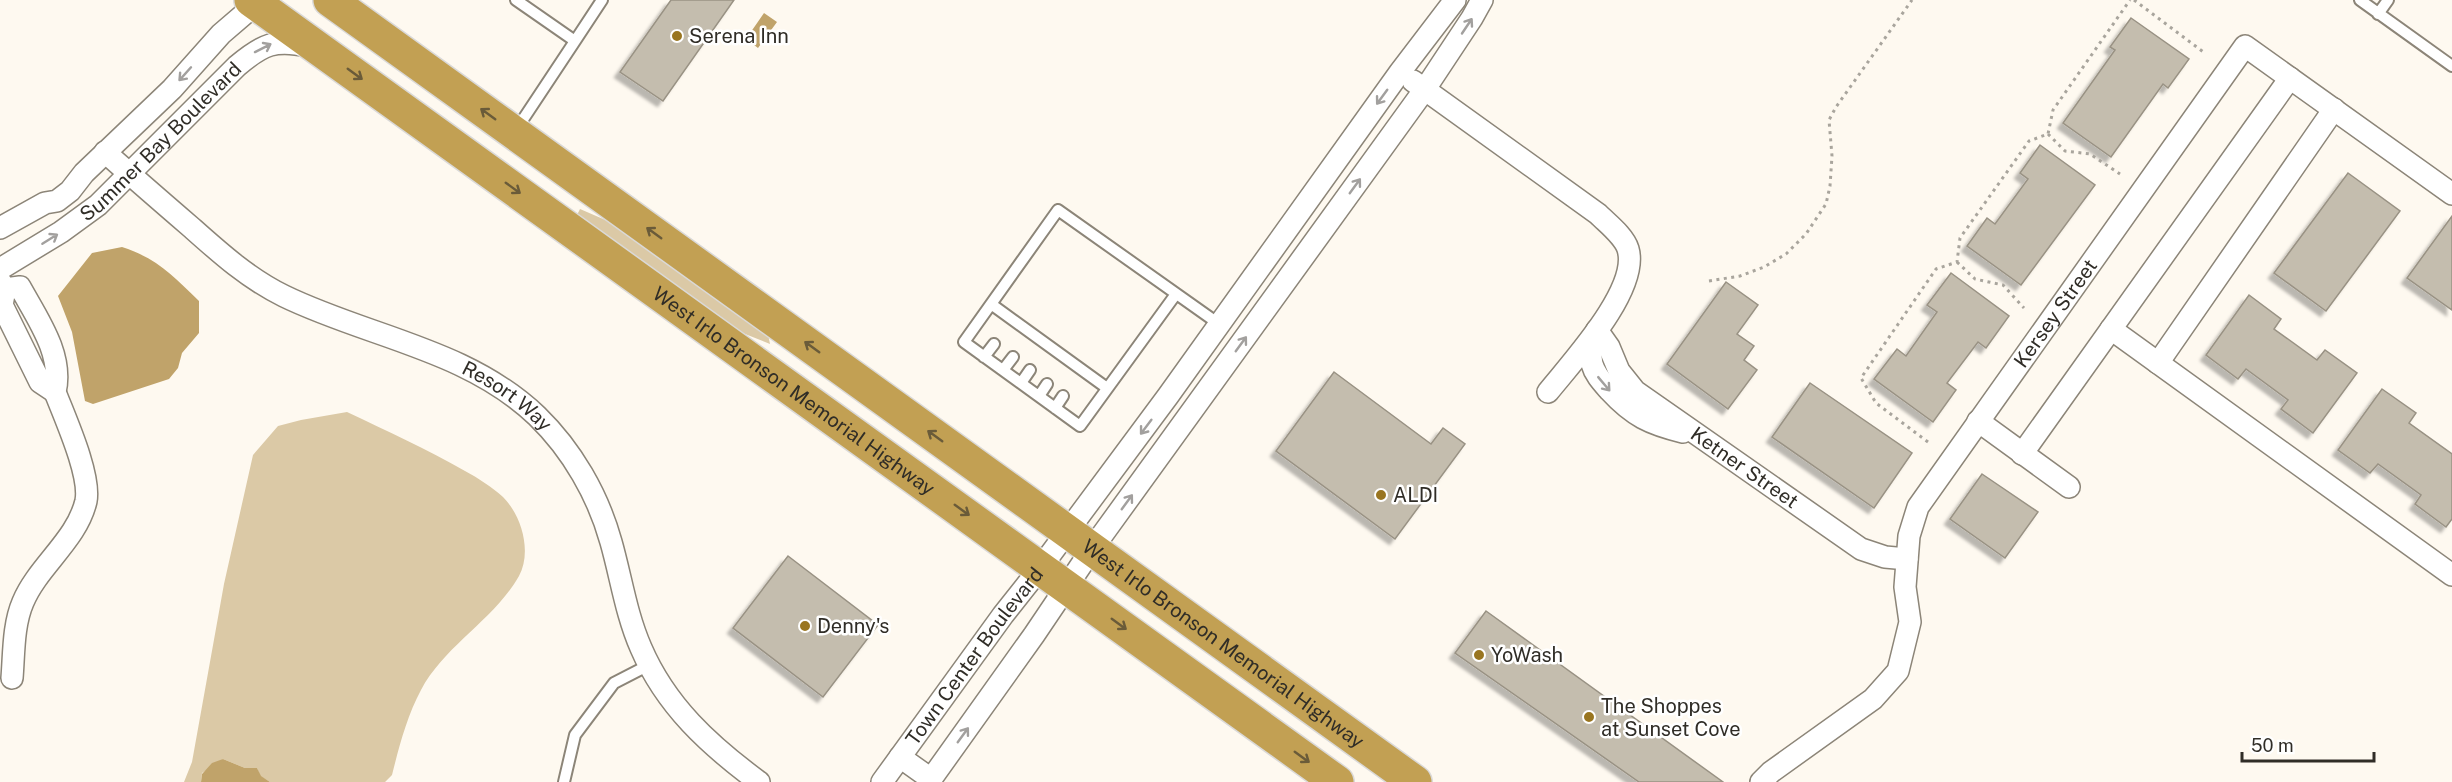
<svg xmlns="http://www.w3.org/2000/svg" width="2452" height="782" font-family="'Public Sans',sans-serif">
	<defs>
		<filter id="shadow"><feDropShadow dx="-5.5" dy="5.5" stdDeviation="1.5" flood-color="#0004"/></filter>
	</defs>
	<rect width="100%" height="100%" fill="#fef9f0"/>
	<path fill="#dbc9a6" d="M580,209l37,16 151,109 2,10 -30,-12 -163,-117z
		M347,412c40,19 80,37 118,59 13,7 27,16 38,26 19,19 29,55 16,79 -25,44 -74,69 -98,114 -14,26 -22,57 -29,85l-7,7h-115l-10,-6 -3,-8h-12l-22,-9 -21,14 -1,9h-17l8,-20 32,-178 29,-129 25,-29 23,-6z"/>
	<path fill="#c0a36a" d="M764,13l13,9 -19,26 -12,-9z
		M122,247c36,12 50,28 77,54v32l-17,20 -4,15 -9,11 -76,25 -8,-3 -13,-69 -14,-36 34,-43z
		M223,759l22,9h12l4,8 9,6h-69l1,-8 10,-11z"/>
	<path fill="#c4bdae" stroke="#999284" stroke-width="1.5" filter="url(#shadow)" d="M671,0h63l-71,101 -43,-29z
		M2131,18l58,41 -21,29 -5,-4 -52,73 -48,-34 52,-73 -5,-3z
		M2040,145l55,40 -74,100 -54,-39 20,-28 8,6 33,-45 -8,-6z
		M2348,173l52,38 -74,100 -52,-38z
		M2452,216v94l-45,-32z
		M1951,273l58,43 -23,32 -8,-6 -31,41 9,7 -23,32 -59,-43 23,-30 9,7 31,-44 -10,-7z
		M1726,282l32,23 -21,29 17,12 -10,14 13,10 -29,39 -61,-45z
		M2249,295l32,24 -7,10 43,31 8,-10 32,23 -44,60 -32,-24 7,-9 -42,-31 -8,10 -32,-24z
		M1334,372l97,72 12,-16 22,16 -70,95 -119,-88z
		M1810,383l102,70 -38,55 -102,-71z
		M2382,389l34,24 -7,10 43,31v65l-6,8 -31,-23 6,-9 -43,-31 -8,9 -32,-23z
		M1982,474l56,38 -33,46 -55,-39z
		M788,556l90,69 -55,72 -90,-69z
		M1486,611l237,171h-84l-184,-129z"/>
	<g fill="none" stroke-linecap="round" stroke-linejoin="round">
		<defs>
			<path id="service" d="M516,0l59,41 -59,89
				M2360,0l92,66
				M2378,14l10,-14
				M575,41l27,-41
				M1176,294l-96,132 -116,-84 94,-132 161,114
				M991,304l116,84
				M984,357l10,-13
				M1003,370l10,-13
				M1021,383l9,-13
				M1039,396l8,-12
				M1055,408l8,-12
				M564,782l11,-47 39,-52 35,-18"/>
			<g id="minor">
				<path d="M1413,81l185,133c10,10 26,22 30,35 12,40 -56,113 -80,143"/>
				<path id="s1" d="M105,152c29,26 58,51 87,76 28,25 57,51 92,68 84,41 183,53 253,120 35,34 61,79 74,126 10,35 15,72 30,106 25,58 68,97 118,134"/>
				<path d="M0,228l45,-25 12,-2 13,-10 14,-18 88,-84 49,-55 35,-30"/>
				<path id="s2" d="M0,269l61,-37 37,-27 139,-139c26,-22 38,-27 71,-20"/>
				<path d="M0,281l5,8 -3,16 38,77 15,10c9,-37 -18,-74 -35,-105l-15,2"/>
				<path d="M2111,329l341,246"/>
				<path id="s3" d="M1597,330l12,17 10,24 16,20 226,158 24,8 22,2"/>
				<path d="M1596,332c-3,10 -7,21 -4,32 3,11 11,19 18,27 23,25 40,33 73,41"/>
				<path d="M2158,363l176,-254"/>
				<path d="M1978,421l91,66"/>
				<path d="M2022,454l268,-376"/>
				<path d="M12,678c2,-24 1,-53 11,-76 15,-36 54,-62 63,-101 5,-26 -21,-83 -31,-109"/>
				<path d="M900,757l31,22"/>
				<path id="s4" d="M882,782l121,-167 38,-48 127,-171 232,-324 55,-72"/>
				<path d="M929,782l105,-147 58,-86 333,-460 47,-71 10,-18"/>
				<path id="s5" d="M1761,782l10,-10 102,-73 25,-28 12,-49 -5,-35 4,-51 9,-29 327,-461 207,148"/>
			</g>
			<g id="trunk">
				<path id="s6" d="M251,0l1086,782"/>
				<path id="s7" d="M330,0l1085,782"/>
			</g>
		</defs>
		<use href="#service" stroke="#8c8578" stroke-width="14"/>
		<use href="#minor" stroke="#8c8578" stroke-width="24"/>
		<use href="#trunk" stroke="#dad9d8" stroke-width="36"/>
		<path stroke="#a9a59d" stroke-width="3" stroke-dasharray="3 4.5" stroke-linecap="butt" d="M2134,0l72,54
			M2048,134l17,17 25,3 30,20
			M1957,262l18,17 28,6 21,23
			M1709,281l31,-5 24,-9 22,-13 20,-20 20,-30 4,-18 2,-30 -3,-36 7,-13 76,-107
			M1928,442l-52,-39 -15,-25 75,-109 21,-7 3,-24 69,-97 19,-7 5,-24 77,-110"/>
		<use href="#service" stroke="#fff" stroke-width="10"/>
		<use href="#minor" stroke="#fff" stroke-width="21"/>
		<use href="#trunk" stroke="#c2a053" stroke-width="33"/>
	</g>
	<defs><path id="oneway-shaft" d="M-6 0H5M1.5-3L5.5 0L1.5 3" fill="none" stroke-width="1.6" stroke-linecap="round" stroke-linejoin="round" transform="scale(1.5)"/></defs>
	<g stroke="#a2a09e">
		<use href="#oneway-shaft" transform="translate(1467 26) rotate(-56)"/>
		<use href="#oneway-shaft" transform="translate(263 48) rotate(-27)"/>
		<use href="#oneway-shaft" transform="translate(185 74) rotate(132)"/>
		<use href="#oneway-shaft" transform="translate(1382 97) rotate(126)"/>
		<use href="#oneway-shaft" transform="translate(1355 186) rotate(-54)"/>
		<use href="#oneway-shaft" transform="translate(50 239) rotate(-32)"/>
		<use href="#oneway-shaft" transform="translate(1241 344) rotate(-54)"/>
		<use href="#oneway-shaft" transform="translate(1604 384) rotate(50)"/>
		<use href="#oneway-shaft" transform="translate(1146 427) rotate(127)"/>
		<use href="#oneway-shaft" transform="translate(1127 502) rotate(-54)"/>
		<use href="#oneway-shaft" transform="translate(963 735) rotate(-54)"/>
	</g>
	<g stroke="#6a5b39">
		<use href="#oneway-shaft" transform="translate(355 74) rotate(36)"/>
		<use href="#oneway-shaft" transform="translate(488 114) rotate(-144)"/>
		<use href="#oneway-shaft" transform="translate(513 188) rotate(36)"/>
		<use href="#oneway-shaft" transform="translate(654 233) rotate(-144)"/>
		<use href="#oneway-shaft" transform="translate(812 347) rotate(-144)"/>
		<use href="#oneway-shaft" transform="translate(935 436) rotate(-144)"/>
		<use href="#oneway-shaft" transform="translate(962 510) rotate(36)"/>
		<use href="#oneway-shaft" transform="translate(1119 624) rotate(36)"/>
		<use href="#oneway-shaft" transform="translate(1302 757) rotate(36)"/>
	</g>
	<g fill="#997520" stroke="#fff" stroke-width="2">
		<circle cx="677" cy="36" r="6"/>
		<circle cx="1381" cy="495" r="6"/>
		<circle cx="805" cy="626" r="6"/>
		<circle cx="1479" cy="655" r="6"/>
		<circle cx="1589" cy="717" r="6"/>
	</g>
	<g text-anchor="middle" stroke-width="5" stroke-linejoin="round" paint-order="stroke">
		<g font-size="20" fill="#302d27" stroke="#fff" text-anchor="start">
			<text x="689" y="43">Serena Inn</text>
			<text x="1393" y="502">ALDI</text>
			<text x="817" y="633">Denny's</text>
			<text x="1491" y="662">YoWash</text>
			<text x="1601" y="713">The Shoppes<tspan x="1601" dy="23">at Sunset Cove</tspan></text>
		</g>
		<g font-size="20" fill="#302d27" stroke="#fff">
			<text dy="7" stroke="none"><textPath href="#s2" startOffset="206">Summer Bay Boulevard</textPath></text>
			<text dy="7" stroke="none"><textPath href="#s5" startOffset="582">Kersey Street</textPath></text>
			<text dy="7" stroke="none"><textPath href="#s6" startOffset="669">West Irlo Bronson Memorial Highway</textPath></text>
			<text dy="7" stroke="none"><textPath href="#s1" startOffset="476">Resort Way</textPath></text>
			<text dy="7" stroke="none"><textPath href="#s3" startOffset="206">Ketner Street</textPath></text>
			<text dy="7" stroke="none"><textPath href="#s7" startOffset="1101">West Irlo Bronson Memorial Highway</textPath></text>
			<text dy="7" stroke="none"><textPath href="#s4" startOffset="156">Town Center Boulevard</textPath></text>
		</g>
	</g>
	<path d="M2242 752v9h132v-9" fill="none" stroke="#302d27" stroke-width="3"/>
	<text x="2251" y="752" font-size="18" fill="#302d27" stroke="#ffffff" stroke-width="4.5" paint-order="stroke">50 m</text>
</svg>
